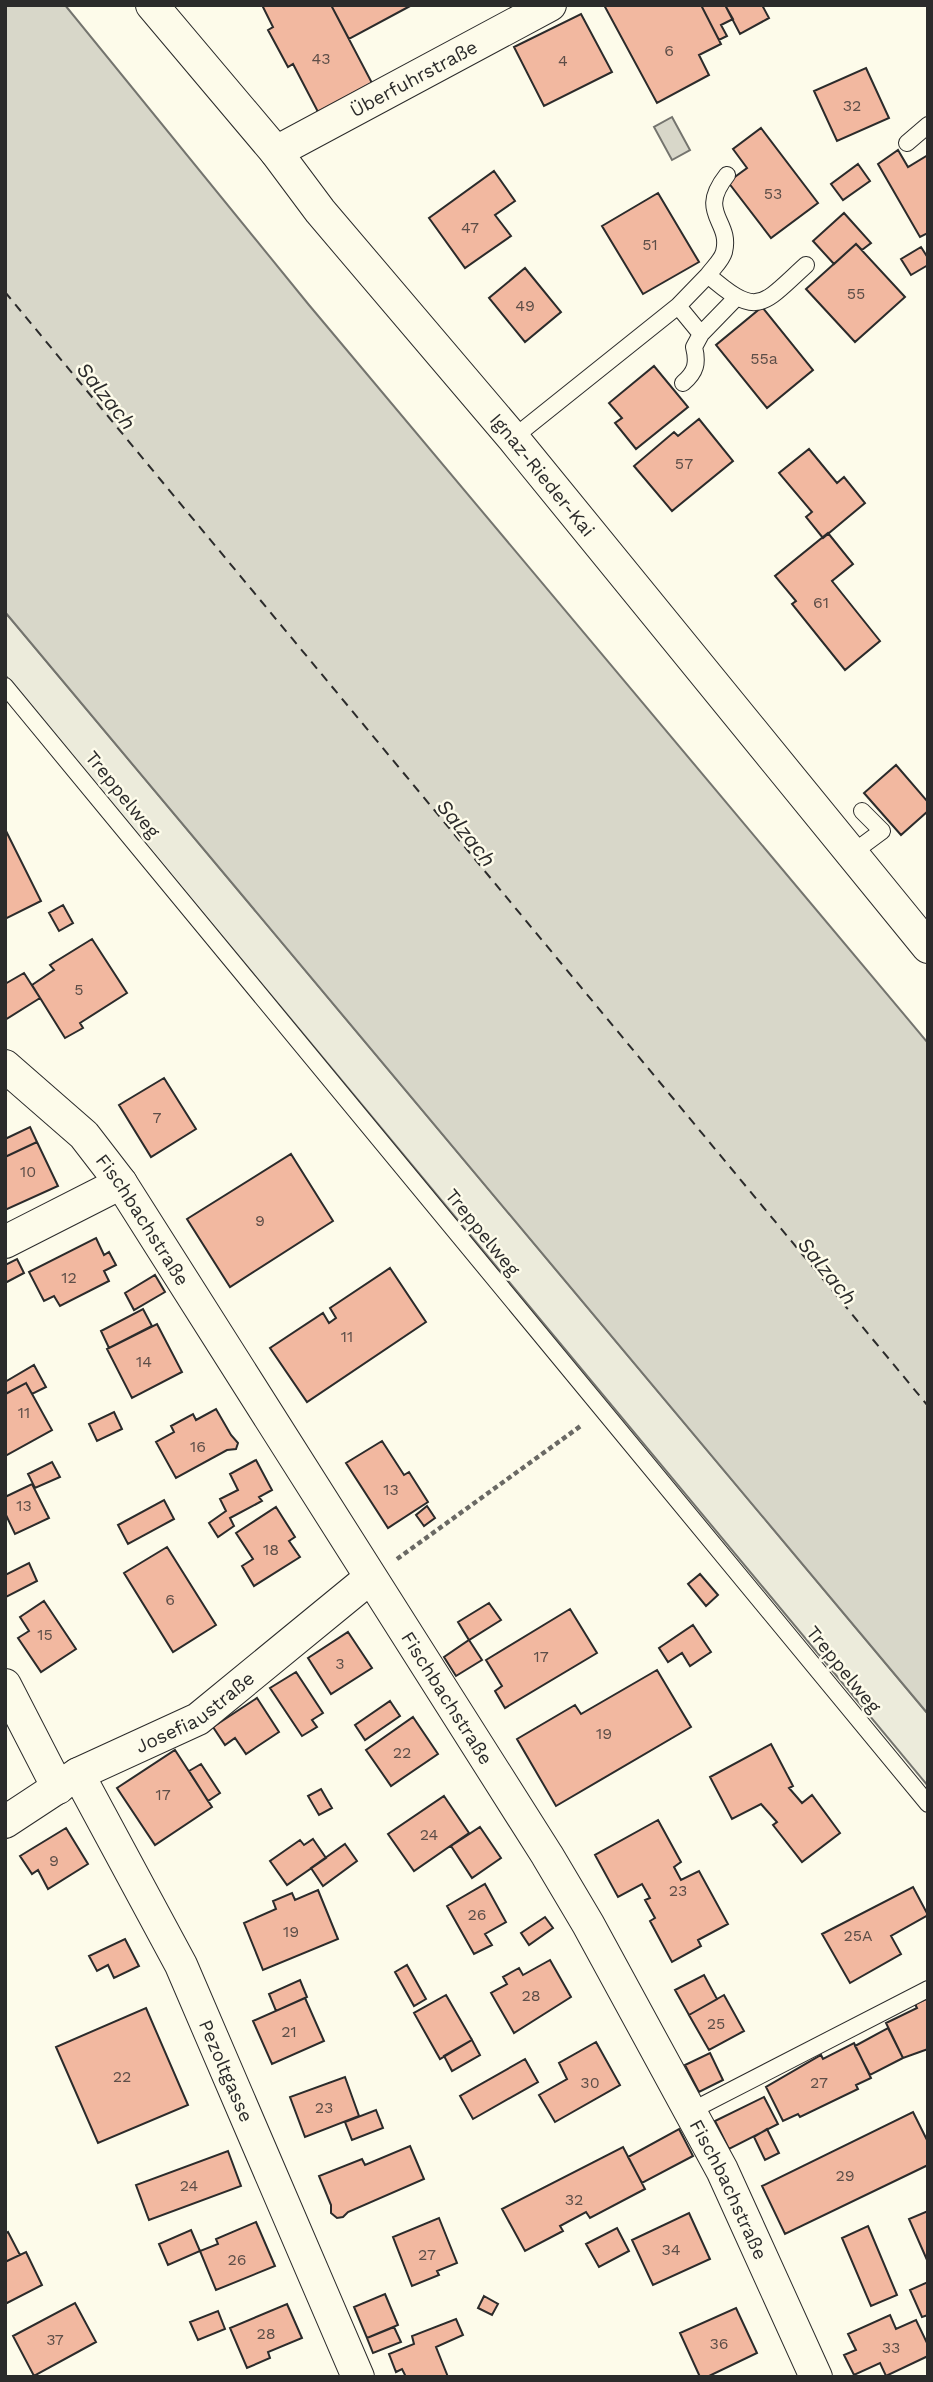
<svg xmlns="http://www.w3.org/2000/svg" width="933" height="2382" font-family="'Work Sans',sans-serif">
	<rect width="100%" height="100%" fill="#fdfbea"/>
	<path fill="#ecebdb" stroke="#74746e" stroke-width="2" d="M5,612l923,1102v72l-923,-1111z"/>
	<path fill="#d8d7c9" stroke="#74746e" stroke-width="2" d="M5,5h60l244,300 619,738v671l-923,-1102z
		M672,117l18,33 -18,10 -18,-33z"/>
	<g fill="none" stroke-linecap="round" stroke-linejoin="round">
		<path stroke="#2b2b2b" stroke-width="2" stroke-dasharray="9 7" stroke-linecap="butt" d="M5,292l923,1114"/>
	</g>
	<path fill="#f2b8a0" stroke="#2b2b2b" stroke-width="2" d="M262,5h69l41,78 -54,29 -25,-48 -5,3 -20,-37 5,-3z
		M331,5h81l-63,34z
		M604,5h97l20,39 -22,11 10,20 -52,28z
		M701,5h24l8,14 -12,6 6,11 -8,4z
		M725,5h37l7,13 -29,16z
		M581,14l31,58 -68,34 -30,-59z
		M866,68l23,50 -52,23 -23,-50z
		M761,128l57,75 -47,35 -43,-56 19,-14 -14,-19z
		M898,150l10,17 20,-12v78l-8,4 -42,-73z
		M858,164l12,17 -27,19 -12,-16z
		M494,171l21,30 -20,14 16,21 -46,32 -36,-50z
		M658,193l41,69 -56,32 -41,-68z
		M844,213l27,30 -9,7 -6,-6 -22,20 -21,-23z
		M856,244l49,53 -50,45 -49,-53z
		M921,247l7,11v7l-17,10 -10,-16z
		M525,268l36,44 -36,30 -36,-44z
		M762,307l51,63 -46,38 -51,-63z
		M654,366l34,41 -52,42 -21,-26 7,-5 -13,-15z
		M699,419l34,42 -61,50 -38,-45 40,-34 4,4z
		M809,449l28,34 7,-6 21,26 -42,35 -17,-21 6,-5 -33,-39z
		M828,533l25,31 -21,17 48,60 -35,29 -53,-66 4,-3 -21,-25z
		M896,765l32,37v9l-27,24 -37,-42z
		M5,829l36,72 -36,18z
		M63,905l10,18 -14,8 -10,-18z
		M92,939l35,54 -47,30 3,5 -18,10 -33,-53 22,-15 -4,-5z
		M24,973l16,25 -35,22v-36z
		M164,1078l32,51 -45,28 -32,-52z
		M30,1127l7,15 -32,15v-18z
		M37,1142l21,44 -53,24v-53z
		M291,1154l42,67 -103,66 -43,-68z
		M96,1238l8,17 5,-3 7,13 -12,6 5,10 -49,25 -6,-10 -10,5 -15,-29z
		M17,1259l7,14 -19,10v-18z
		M390,1268l36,54 -119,80 -37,-54 53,-35 6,10 7,-5 -6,-10z
		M155,1275l10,17 -31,18 -9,-17z
		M143,1309l9,17 -43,22 -8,-17z
		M157,1324l25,48 -50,26 -25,-49z
		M34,1365l12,22 -14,7 -6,-11 -20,11 -1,-12z
		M26,1383l26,47 -47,26v-62z
		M216,1409l15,26 7,8 -2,6 -9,1 -51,28 -20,-36 18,-10 -3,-6 22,-12 3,6z
		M114,1412l8,17 -25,12 -8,-17z
		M382,1441l22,34 5,-3 19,30 -40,26 -42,-65z
		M256,1460l16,30 -13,7 3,4 -32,17 4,8 -16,11 -9,-14 17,-12 -6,-12 18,-9 -8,-16z
		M52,1462l8,15 -25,11 -7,-14z
		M32,1484l17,34 -34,16 -10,-21v-16z
		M164,1500l10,19 -46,25 -10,-19z
		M427,1506l8,12 -11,8 -8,-11z
		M276,1507l19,30 -6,4 11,16 -46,29 -12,-20 11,-7 -17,-26z
		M167,1547l49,78 -43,27 -49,-79z
		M29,1563l8,18 -31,16 -1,-22z
		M700,1574l18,21 -12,11 -18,-22z
		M44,1601l32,48 -35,23 -23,-34 11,-7 -9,-14z
		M489,1603l12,17 -32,20 -11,-18z
		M570,1609l27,44 -92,55 -10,-17 7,-5 -16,-26z
		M693,1625l18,27 -21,14 -8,-13 -14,9 -9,-14z
		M348,1632l24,36 -41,26 -23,-36z
		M469,1640l13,20 -26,16 -12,-19z
		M657,1670l34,57 -135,79 -39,-67 58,-34 6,9z
		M296,1672l27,41 -11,7 5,7 -15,9 -32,-48z
		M257,1698l22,34 -33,22 -11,-16 -10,7 -12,-18z
		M390,1701l10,15 -35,24 -10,-15z
		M413,1717l25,37 -47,32 -25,-36z
		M771,1744l22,42 -4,2 13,15 10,-8 28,38 -38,29 -29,-37 4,-3 -16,-18 -29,15 -22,-42z
		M175,1750l37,57 -57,38 -38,-57z
		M201,1764l19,29 -12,8 -19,-30z
		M321,1789l11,19 -13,7 -11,-19z
		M444,1796l25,37 -55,38 -26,-37z
		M658,1820l23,42 -7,5 7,13 18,-9 29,53 -30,16 3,6 -29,16 -22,-41 5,-3 -10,-18 5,-2 -8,-14 -24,13 -23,-42z
		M480,1827l21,31 -29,20 -21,-32z
		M66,1828l22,36 -40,25 -10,-19 -6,4 -12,-18z
		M313,1839l13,19 -39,27 -17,-24 30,-21 4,5z
		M345,1844l12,17 -34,25 -12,-18z
		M485,1884l21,38 -21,12 7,11 -18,9 -27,-48z
		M913,1887l15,28 -37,21 10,18 -51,29 -28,-49z
		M318,1890l20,49 -75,31 -19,-47 32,-14 -3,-8 19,-8 3,7z
		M545,1917l8,11 -24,17 -8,-12z
		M125,1939l14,27 -25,12 -6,-13 -11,6 -8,-15z
		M550,1960l21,37 -57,36 -23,-40 16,-9 -4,-7 16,-9 4,7z
		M407,1965l19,34 -12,7 -19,-34z
		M704,1975l13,24 -28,16 -14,-25z
		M300,1980l7,17 -31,14 -7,-17z
		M446,1995l26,45 -32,19 -26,-46z
		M724,1995l20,36 -35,19 -20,-35z
		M305,1998l19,43 -52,23 -19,-43z
		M928,1998v51l-25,9 -17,-35 31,-15 -2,-4z
		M146,2008l42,97 -90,38 -42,-96z
		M888,2028l15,30 -33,17 -15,-29z
		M472,2040l8,15 -28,16 -8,-15z
		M596,2042l24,43 -65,37 -16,-27 28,-16 -8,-16z
		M854,2043l17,35 -15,7 2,4 -58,28 -2,-3 -15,7 -17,-34 55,-32 2,4z
		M710,2053l13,27 -24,12 -14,-27z
		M525,2059l13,23 -65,37 -13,-23z
		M345,2077l14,39 -54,21 -15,-40z
		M764,2097l14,27 -49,25 -14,-28z
		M376,2110l7,18 -31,12 -7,-18z
		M913,2112l15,30v23l-143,69 -23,-48z
		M679,2129l14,27 -51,27 -14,-26z
		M767,2129l12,24 -14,7 -11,-23z
		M410,2146l14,33 -76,33 -5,5 -6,1 -6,-5v-8l-12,-29 43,-17 3,6z
		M623,2147l22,42 -55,29 -4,-6 -26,14 3,5 -38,20 -23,-42z
		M228,2151l13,35 -92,34 -13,-35z
		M928,2211v48l-1,1 -18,-41z
		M689,2213l21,46 -57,26 -21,-45z
		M439,2218l18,45 -20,8 2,4 -27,11 -19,-49z
		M256,2222l19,44 -59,24 -16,-39 18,-7 -2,-5z
		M868,2226l29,69 -26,11 -29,-68z
		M617,2228l12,23 -30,16 -13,-23z
		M191,2230l9,21 -32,14 -9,-21z
		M8,2232l12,23 -15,7v-28z
		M26,2252l16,33 -37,19v-42z
		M928,2282v33l-6,2 -12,-27z
		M385,2294l13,31 -31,13 -13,-31z
		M484,2296l14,8 -6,11 -14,-7z
		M75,2303l21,39 -62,34 -21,-40z
		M287,2304l15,34 -34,14 2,6 -23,10 -17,-40z
		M736,2308l21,45 -50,24h-7l-20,-44z
		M218,2311l7,18 -27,11 -8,-18z
		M890,2315l6,14 20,-9 12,25v11l-42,20 -6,-13 -26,12 -10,-20 12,-5 -8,-16z
		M456,2319l7,16 -27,12 12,30h-42l-4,-8 -6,3 -7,-18 25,-10 -2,-8z
		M394,2327l7,15 -28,11 -6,-15z"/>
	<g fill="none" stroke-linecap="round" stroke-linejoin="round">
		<defs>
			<path id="service" d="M907,143l21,-18
				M708,275c5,-7 14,-15 16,-23 8,-32 -28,-38 3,-77
				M678,306l23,28 -7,13c4,16 2,25 -11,36
				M701,334l34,-35
				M513,438l165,-132 30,-31c50,44 54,30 98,-10
				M5,686l923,1118
				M851,854l31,-23 -20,-20
				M689,2112l239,-123"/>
			<g id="minor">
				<path id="s1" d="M152,5l124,147 44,59 193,227 415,509"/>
				<path id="s2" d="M276,152l274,-147"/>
				<path id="s3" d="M5,1066l79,69 37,48 426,672 41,69 134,246 94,207"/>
				<path d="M5,1242l116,-59"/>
				<path d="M5,1685l53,103"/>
				<path id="s4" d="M78,1774l103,191 177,412"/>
				<path id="s5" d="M5,1822l73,-48 120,-55 172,-141"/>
			</g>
		</defs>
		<use href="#service" stroke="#2b2b2b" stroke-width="18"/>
		<use href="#minor" stroke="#2b2b2b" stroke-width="34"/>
		<path stroke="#6a6964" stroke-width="4.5" stroke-dasharray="5 3.5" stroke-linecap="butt" d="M397,1559l185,-134"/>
		<use href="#service" stroke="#fdfbea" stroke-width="16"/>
		<use href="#minor" stroke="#fdfbea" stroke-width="32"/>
	</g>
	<g text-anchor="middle" stroke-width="5" stroke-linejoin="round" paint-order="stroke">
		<g font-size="16" fill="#5d4e48">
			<text x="669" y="56">6</text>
			<text x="321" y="64">43</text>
			<text x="563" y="66">4</text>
			<text x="852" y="111">32</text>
			<text x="773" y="199">53</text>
			<text x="470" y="233">47</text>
			<text x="650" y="250">51</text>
			<text x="856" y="299">55</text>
			<text x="525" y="311">49</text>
			<text x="764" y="364">55a</text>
			<text x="684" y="469">57</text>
			<text x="821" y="608">61</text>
			<text x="79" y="995">5</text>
			<text x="157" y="1123">7</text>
			<text x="28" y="1177">10</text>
			<text x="260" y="1226">9</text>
			<text x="69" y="1283">12</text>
			<text x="347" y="1342">11</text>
			<text x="144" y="1367">14</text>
			<text x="24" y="1418">11</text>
			<text x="198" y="1452">16</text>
			<text x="391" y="1495">13</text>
			<text x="24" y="1511">13</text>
			<text x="271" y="1555">18</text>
			<text x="170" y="1605">6</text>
			<text x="45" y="1640">15</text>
			<text x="541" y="1662">17</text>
			<text x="340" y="1669">3</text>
			<text x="604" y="1739">19</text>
			<text x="402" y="1758">22</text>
			<text x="163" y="1800">17</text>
			<text x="429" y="1840">24</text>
			<text x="54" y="1866">9</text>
			<text x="678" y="1896">23</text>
			<text x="477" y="1920">26</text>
			<text x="291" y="1937">19</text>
			<text x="858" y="1941">25A</text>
			<text x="531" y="2001">28</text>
			<text x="716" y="2029">25</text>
			<text x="289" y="2037">21</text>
			<text x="122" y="2082">22</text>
			<text x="590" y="2088">30</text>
			<text x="819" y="2088">27</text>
			<text x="324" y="2113">23</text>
			<text x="845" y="2181">29</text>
			<text x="189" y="2191">24</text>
			<text x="574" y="2205">32</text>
			<text x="671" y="2255">34</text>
			<text x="427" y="2260">27</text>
			<text x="237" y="2265">26</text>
			<text x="266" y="2339">28</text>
			<text x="55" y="2345">37</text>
			<text x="719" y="2349">36</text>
			<text x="891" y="2353">33</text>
		</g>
		<g font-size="19" fill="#2b2b2b" stroke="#fdfbea">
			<text dy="7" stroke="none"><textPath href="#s2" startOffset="156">Überfuhrstraße</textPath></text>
			<text dy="7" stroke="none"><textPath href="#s1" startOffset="611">Ignaz-Rieder-Kai</textPath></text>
			<text transform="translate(123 794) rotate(51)" y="7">Treppelweg</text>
			<text dy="7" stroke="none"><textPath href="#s3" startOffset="208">Fischbachstraße</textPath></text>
			<text transform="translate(483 1232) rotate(51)" y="7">Treppelweg</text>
			<text transform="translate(844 1669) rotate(51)" y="7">Treppelweg</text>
			<text dy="7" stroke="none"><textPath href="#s3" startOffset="775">Fischbachstraße</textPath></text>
			<text dy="7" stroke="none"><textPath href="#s5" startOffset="220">Josefiaustraße</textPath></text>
			<text dy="7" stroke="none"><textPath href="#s4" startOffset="332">Pezoltgasse</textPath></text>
			<text dy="7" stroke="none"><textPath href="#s3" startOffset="1342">Fischbachstraße</textPath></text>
		</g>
		<g font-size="21" font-style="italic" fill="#2b2b2b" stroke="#fdfbea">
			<text transform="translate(106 396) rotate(51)" y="7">Salzach</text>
			<text transform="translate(466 833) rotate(51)" y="7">Salzach</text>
			<text transform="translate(827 1271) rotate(51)" y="7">Salzach</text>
		</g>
	</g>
	<rect width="933" height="2382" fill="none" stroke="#2b2b2b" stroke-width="14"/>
</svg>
